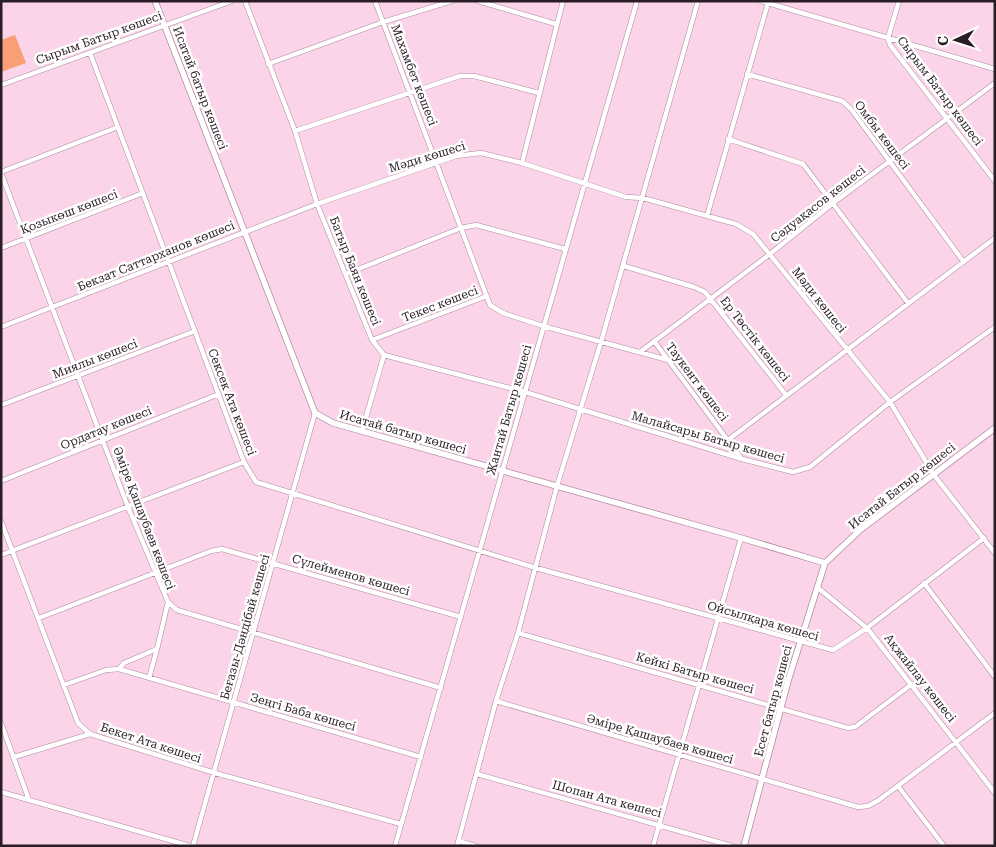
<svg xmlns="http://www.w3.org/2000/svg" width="996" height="847" font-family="'Roboto Serif',serif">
	<rect width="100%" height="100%" fill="#fcd4ea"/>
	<path fill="#f89f78" d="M15,35l11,28 -25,9v-32z"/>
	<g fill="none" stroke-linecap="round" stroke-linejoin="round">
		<defs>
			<path id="minor" d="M245,1l50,130 22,73 55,136 12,15 141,37 217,67 51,13 17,-5 80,-65 105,-75
				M375,1l115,304 13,8 40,13 125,34
				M478,1l78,23
				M761,1l234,68
				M899,1l-11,37 2,7 105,136
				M90,53l154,409 12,20 280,86 297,82 34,-22 117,-90
				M268,64l115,-42 69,-21
				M747,74l95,27 9,8 112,152
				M1,85l231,-84
				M295,131l165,-55h14l65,17
				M728,139l75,25 105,139
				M522,163l104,34 17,1 93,26 17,10 137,168 44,73 61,78
				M1,172l117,-45
				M1,173l127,334 40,95 9,8 264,78
				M707,216l61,-213
				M1,248l142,-55
				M624,266l70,21 11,5 81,103
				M346,274l115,-46 15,-3 89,24
				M1,327l316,-123 139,-48 25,-3 41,10 41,-162
				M372,340l115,-44
				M654,341l87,117
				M640,352l130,-98 62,-50 163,-121
				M1,405l194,-74
				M362,431l22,-76
				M728,440l267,-202
				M1,481l218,-87
				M1,521l77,202 12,11 125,39 186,51
				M1,555l243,-93
				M924,583l71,94
				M817,587l50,41 128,165
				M39,618l172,-67 11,-2 239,68
				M518,633l330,95 7,-1 57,-43
				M119,669l5,-6 33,-14 11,-47
				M149,678l8,-29
				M64,685l42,-15 13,-1 302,88
				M496,701l362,106 10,-1 11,-6 116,-87
				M1,723l28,77 161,46
				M14,757l76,-23
				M477,774l255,72
				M898,786l46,60
				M1,792l28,8
				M458,841l18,5
				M193,846l122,-433
				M395,846l242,-845
				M457,846l39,-145 22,-68 39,-147 44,-144 97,-341
				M653,846l88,-308"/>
			<path id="tertiary" d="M155,1l160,412 18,10 408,115 84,25
				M744,846l44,-165 37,-118 35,-33 135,-102"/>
		</defs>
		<use href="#minor" stroke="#af8a9e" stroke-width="5.5"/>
		<use href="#tertiary" stroke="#af8a9e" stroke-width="7"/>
		<use href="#minor" stroke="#fff" stroke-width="4.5"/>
		<use href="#tertiary" stroke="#fff" stroke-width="5.5"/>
	</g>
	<g text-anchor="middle" stroke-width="5" stroke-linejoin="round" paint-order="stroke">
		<g font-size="12" fill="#2b1d25" stroke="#fff">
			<text transform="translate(99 38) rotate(-20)" y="4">Сырым Батыр көшесі</text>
			<text transform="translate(414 75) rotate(69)" y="4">Махамбет көшесі</text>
			<text transform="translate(200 88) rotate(69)" y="4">Исатай батыр көшесі</text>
			<text transform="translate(940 91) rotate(53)" y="4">Сырым Батыр көшесі</text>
			<text transform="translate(882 135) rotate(53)" y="4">Омбы көшесі</text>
			<text transform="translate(427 157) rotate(-17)" y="4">Мәди көшесі</text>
			<text transform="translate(818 204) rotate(-38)" y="4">Сәдуақасов көшесі</text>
			<text transform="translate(69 212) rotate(-21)" y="4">Қозыкөш көшесі</text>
			<text transform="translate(156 256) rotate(-22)" y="4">Бекзат Саттарханов көшесі</text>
			<text transform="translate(355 271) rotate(68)" y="4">Батыр Баян көшесі</text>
			<text transform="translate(819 300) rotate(52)" y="4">Мәди көшесі</text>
			<text transform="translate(440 304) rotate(-21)" y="4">Текес көшесі</text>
			<text transform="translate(755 339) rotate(52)" y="4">Ер Төстік көшесі</text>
			<text transform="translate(95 359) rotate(-21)" y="4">Миялы көшесі</text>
			<text transform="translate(697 382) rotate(53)" y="4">Таукент көшесі</text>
			<text transform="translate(232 402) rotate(69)" y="4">Сексек Ата көшесі</text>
			<text transform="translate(509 410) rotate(-74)" y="4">Жантай Батыр көшесі</text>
			<text transform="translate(106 428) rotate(-22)" y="4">Ордатау көшесі</text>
			<text transform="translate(403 432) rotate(16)" y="4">Исатай батыр көшесі</text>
			<text transform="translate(708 437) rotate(16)" y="4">Малайсары Батыр көшесі</text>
			<text transform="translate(902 486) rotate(-38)" y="4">Исатай Батыр көшесі</text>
			<text transform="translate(144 518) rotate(69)" y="4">Әміре Қашаубаев көшесі</text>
			<text transform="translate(351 575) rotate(16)" y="4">Сүлейменов көшесі</text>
			<text transform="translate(763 621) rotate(16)" y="4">Ойсылқара көшесі</text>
			<text transform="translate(245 627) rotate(-74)" y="4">Беғазы-Дәндібай көшесі</text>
			<text transform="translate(695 673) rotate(16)" y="4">Кейкі Батыр көшесі</text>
			<text transform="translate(920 678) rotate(52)" y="4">Ақжайлау көшесі</text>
			<text transform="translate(773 701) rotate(-75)" y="4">Есет батыр көшесі</text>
			<text transform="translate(303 712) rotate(16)" y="4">Зеңгі Баба көшесі</text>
			<text transform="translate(660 739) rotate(16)" y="4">Әміре Қашаубаев көшесі</text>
			<text transform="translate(151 743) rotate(18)" y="4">Бекет Ата көшесі</text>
			<text transform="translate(607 799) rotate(15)" y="4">Шопан Ата көшесі</text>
		</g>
	</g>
	<rect width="996" height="847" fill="none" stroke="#2b1d25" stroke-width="5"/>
	<g transform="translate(956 40) rotate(266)" stroke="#ffffff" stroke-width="4" paint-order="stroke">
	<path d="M0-4L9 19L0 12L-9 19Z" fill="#2b1d25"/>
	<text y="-8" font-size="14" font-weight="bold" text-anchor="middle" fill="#2b1d25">С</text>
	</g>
</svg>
